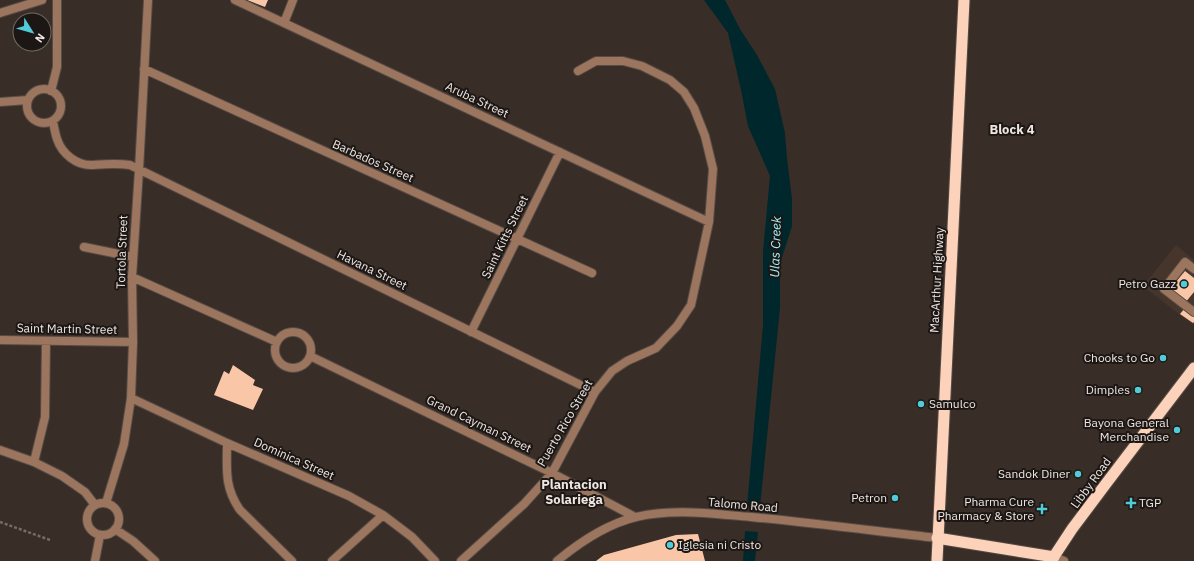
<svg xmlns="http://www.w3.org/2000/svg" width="1194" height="561" font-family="'IBM Plex Sans',sans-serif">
	<rect width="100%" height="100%" fill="#392e27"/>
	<path fill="#46352b" d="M1176,245l18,15v63l-1,2 -50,-39z"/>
	<path fill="#00272b" d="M704,0h21l15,29 17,26 18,34 10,44 2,25 5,41v27l-12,38v44l-20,199 -13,-1 16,-181v-74l7,-75 -22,-50 -7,-36 -13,-57z
		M745,531l13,1 -3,29h-12z"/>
	<path fill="#fac6a8" d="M247,0h21l-3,7z
		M1185,271l9,7v14l-9,11 -16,-13z
		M1185,308l9,7v7l-1,1 -13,-9z
		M233,365l22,15 -2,5 10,4 -10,21 -39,-15 10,-24 5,3z
		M698,534l7,27h-109l8,-6 72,-20z"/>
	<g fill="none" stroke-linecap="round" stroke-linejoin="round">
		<defs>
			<path id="service" d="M1194,269l-9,-7 -21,27 30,23"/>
			<path id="minor" d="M235,0l474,222
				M0,13l42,-13
				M284,23l9,-23
				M144,69l448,204
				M27 106a17 17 0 1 1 34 0a17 17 0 1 1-34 0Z
				M51,91l6,-24v-67
				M0,102l28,-2
				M53,121c1,6 2,12 4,18 5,15 20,27 36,26 13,-1 23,-2 37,0l465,227
				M84,247l49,10
				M132,277l145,65
				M471,332l89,-180
				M275 350a18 18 0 1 1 36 0a18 18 0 1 1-36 0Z
				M0,340l133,2
				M310,356l242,117 83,44
				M131,398l96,45 122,53 34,19 29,22 23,24
				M227,443c0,26 -3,44 13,67l52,51
				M0,450l34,12 28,14 23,16 10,13
				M34,462l11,-45 1,-76
				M106,503l18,-59 7,-46 2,-56 -1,-65 7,-107 9,-170
				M87 519a16 16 0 1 1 32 0a16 16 0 1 1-32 0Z
				M115,529l18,12 22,20
				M1054,557l10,4
				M95,561l5,-26
				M332,561l51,-46
				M461,561l63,-57 28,-31 43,-81 17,-21 15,-10 29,-13 21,-22 14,-21 18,-83 4,-53 -8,-33 -11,-28 -10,-16 -14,-12 -28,-14 -19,-5h-27l-18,10"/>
			<path id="tertiary" d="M557,561c23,-19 50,-37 79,-44 38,-9 77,-3 115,0 62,6 124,14 186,21"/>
			<path id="trunk" d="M937,538l117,19
				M937,561l27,-561
				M1051,561l21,-32 33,-44 89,-117"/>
		</defs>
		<use href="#service" stroke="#564b45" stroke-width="10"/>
		<use href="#minor" stroke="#564b45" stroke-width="10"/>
		<use href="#tertiary" stroke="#564b45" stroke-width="10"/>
		<use href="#trunk" stroke="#564b45" stroke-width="13"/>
		<path stroke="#766c66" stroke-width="2.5" stroke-dasharray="3 2" stroke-linecap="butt" d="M0,522l50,18"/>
		<use href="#service" stroke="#9c755e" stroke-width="8"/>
		<use href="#minor" stroke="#9c755e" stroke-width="8"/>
		<use href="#tertiary" stroke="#9c755e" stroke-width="8"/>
		<use href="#trunk" stroke="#fcd2ba" stroke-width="11"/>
	</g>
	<g fill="#52cbd8" stroke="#1c1714" stroke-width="1.5">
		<circle cx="1184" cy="284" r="4"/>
		<circle cx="1163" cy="358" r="4"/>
		<circle cx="1138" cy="390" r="4"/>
		<circle cx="921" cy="404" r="4"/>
		<circle cx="1177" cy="430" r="4"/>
		<circle cx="1078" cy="474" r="4"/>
		<circle cx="895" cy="498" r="4"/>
		<path d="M1129 497h4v4h4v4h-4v4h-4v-4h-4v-4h4z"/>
		<path d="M1040 503h4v4h4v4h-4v4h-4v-4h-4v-4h4z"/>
		<circle cx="670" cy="545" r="4"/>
	</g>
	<g text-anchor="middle" stroke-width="4" stroke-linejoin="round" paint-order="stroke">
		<g font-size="12" fill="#eee6e2" stroke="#1c1714">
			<text transform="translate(477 100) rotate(25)" y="4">Aruba Street</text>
			<text transform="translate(373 161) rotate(24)" y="4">Barbados Street</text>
			<text transform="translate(505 237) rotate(-64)" y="4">Saint Kitts Street</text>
			<text transform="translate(122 252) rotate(-88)" y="4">Tortola Street</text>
			<text transform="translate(372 270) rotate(26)" y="4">Havana Street</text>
			<text transform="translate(937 280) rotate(-87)" y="4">MacArthur Highway</text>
			<text transform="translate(67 329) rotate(1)" y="4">Saint Martin Street</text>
			<text transform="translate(565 423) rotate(-60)" y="4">Puerto Rico Street</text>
			<text transform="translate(479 424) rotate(26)" y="4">Grand Cayman Street</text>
			<text transform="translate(294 459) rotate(24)" y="4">Dominica Street</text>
			<text transform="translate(1091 483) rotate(-54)" y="4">Libby Road</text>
			<text transform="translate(743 505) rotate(5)" y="4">Talomo Road</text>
		</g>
		<g font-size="12" fill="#eee6e2" stroke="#1c1714" text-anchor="end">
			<text x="1176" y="288">Petro Gazz</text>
			<text x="1155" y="362">Chooks to Go</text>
			<text x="1130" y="394">Dimples</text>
			<text x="929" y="408" text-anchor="start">Samulco</text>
			<text x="1169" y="427">Bayona General<tspan x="1169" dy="14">Merchandise</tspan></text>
			<text x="1070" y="478">Sandok Diner</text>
			<text x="887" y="502">Petron</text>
			<text x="1034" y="506">Pharma Cure<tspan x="1034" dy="14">Pharmacy &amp; Store</tspan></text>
			<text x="1139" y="507" text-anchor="start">TGP</text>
			<text x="678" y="549" text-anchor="start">Iglesia ni Cristo</text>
		</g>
		<g font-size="13" font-weight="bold" fill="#eee6e2" stroke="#1c1714">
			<text x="1012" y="134">Block 4</text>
			<text x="574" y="489">Plantacion<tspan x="574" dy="15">Solariega</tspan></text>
		</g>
		<g font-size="13" font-style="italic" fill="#9ff2fb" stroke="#1c1714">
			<text transform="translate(775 247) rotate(-88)" y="5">Ulas Creek</text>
		</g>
	</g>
	<g transform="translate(32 32) rotate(127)"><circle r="19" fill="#1c1714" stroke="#706a66"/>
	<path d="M0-3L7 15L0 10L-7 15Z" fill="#52cbd8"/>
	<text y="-6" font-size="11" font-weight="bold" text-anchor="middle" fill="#eee6e2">N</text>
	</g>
</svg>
